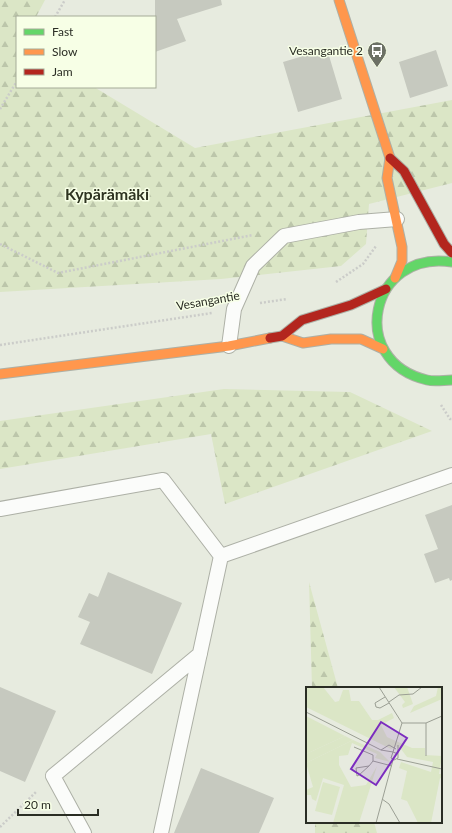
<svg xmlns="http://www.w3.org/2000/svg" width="452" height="833" font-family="Lato,sans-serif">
	<defs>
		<pattern id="forest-firs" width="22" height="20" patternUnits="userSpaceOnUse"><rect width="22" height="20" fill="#dbe6c6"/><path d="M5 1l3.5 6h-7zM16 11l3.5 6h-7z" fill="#bcc6aa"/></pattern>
	</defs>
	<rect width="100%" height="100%" fill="#e7ebdf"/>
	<path fill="url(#forest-firs)" d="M0,0h45l-9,17h-19v70h77l101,61 257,-48v83l-83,21 -3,40 -25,22 -120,13 -221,13z
		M224,389l126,3 82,39 -207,73 -14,-70 -211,35v-48z
		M309,582l29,106h-26z
		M315,822h59l3,11h-62z"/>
	<path fill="#c6c9bf" d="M155,0h66l1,5 -45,14 9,22 -31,11z
		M327,49l15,50 -44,13 -15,-50z
		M436,50l12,36 -38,12 -11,-36z
		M452,505v75l-2,1 -1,-3 -14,5 -11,-29 14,-5 -13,-34z
		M108,572l74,31 -30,71 -72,-30 10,-22 -12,-5 11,-24 9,4z
		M0,687l56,24 -31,71 -25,-11z
		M201,768l73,30 -15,35h-85z"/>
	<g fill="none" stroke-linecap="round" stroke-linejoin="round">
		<defs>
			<path id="lane" d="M229,346l5,-37 19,-43 31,-30 75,-14 38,-3
				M0,509l163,-29 58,76
				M84,833l-31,-57 147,-122
				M161,833l60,-277 231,-81"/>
			<path id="fast" d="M452,262c-82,-13 -106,99 -25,118 8,2 17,0 25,0"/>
			<path id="slow" d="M339,0l51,158 -3,20 15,69v14l-7,17
				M282,336l21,7 28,-4h30l22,10
				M0,374l229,-28 41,-8"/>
			<path id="jam" d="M390,158l14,13 40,73 8,9
				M270,338l12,-2 20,-16 49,-15 35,-16"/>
		</defs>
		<use href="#lane" stroke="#adb0a6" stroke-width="16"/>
		<use href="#fast" stroke="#adb0a6" stroke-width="11"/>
		<use href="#slow" stroke="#adb0a6" stroke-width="11"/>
		<use href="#jam" stroke="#adb0a6" stroke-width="11"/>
		<path stroke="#cbccc9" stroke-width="2.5" stroke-dasharray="2 2" stroke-linecap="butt" d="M55,17l10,-17
			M0,109l17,-28
			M0,244l58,29 195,-38
			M336,282l27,-18 13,-18
			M260,303l27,-4
			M0,345l212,-32
			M441,405l9,14h2
			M0,827l37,-36"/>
		<use href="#lane" stroke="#fbfcfa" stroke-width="14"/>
		<use href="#fast" stroke="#63d668" stroke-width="9"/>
		<use href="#slow" stroke="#ff974d" stroke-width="9"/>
		<use href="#jam" stroke="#b3261e" stroke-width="9"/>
	</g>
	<defs>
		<symbol id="bus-pin" viewBox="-11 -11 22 30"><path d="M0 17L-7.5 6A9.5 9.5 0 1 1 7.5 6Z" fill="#6c7065" stroke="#f7ffe6"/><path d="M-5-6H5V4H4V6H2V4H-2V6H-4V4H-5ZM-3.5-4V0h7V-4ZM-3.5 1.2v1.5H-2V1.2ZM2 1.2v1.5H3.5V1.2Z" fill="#fff"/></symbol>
	</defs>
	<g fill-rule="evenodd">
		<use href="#bus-pin" x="366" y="40" width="22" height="30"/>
	</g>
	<g text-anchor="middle" stroke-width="3" stroke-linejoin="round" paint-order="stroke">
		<g font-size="12" fill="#2a2d24" stroke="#f7ffe6" text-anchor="end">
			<text x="363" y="55">Vesangantie 2</text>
		</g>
		<g font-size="12" fill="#2a2d24" stroke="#f7ffe6">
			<text transform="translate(208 301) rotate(-10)" y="4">Vesangantie</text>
		</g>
		<g font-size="16" font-weight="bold" fill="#2e3421" stroke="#f7ffe6">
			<text x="107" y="200">Kypärämäki</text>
		</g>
	</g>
	<g transform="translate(306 687)">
		<rect width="136" height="136" fill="#e7ebdf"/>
		<path d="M39,49l8,4 -47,23v-9z" fill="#dbe6c6"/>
		<path d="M0,0h17l12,15 4,-1 4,-11h6l2,11h8l13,19h6l14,-7 2,5 -13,7 6,12 25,11h13v7l17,1 -3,18h3v5l-2,-1 -9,45h-13l-11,-22 -6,-2 6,-28 -8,-3 2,-6 30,10 2,-10 -26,-5 -6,-8 -6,-2 -4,2 -85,-42zM88,0h13l6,17 -10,4 -1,-3 3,-3zM132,0h4v12l-32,14 4,-7 22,-10zM0,29l39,20 -39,18zM47,53l27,12 10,10 -15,-4 2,-4 -25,-11 -4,12 -9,1v9l12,22 15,-2 11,-19 -18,57h-26l11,-38 -21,-7 -7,23 -4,-2 -1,-4h-5v-5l7,-3 -7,-24z" fill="#dbe6c6"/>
		<path d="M17,95l17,5 -8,28 -17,-4z" fill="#dbe6c6"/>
		<path fill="none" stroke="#9b9f94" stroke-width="1" d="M36,0h18M73,0l23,36M79,10l-10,6 1,4 4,1 9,-5M83,15l10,-7 14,-1 9,-7M0,25l75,38 12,2M96,36h24l16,-7M92,58v13l-4,2 -3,-2 2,-6 5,2M48,60l19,8v6M75,63l8,-5 7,4M87,65l9,-29M120,69v-33M91,72l45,10M63,79l-13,2 1,8 2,-1 10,-9 4,-5 19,5M76,112l7,5 11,19M70,136l17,-63"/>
		<path fill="#7b2cbf" fill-opacity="0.15" stroke="#7b2cbf" stroke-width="2" d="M75,35l26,16 -31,47 -25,-16z"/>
		<rect width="136" height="136" fill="none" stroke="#2a2d24" stroke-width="2"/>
	</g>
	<rect x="16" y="16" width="140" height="72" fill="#f7ffe6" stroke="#a5ab98"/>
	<rect x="24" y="29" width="20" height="6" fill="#63d668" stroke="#a5ab98"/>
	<text x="52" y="36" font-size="12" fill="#2a2d24">Fast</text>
	<rect x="24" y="49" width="20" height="6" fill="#ff974d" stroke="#a5ab98"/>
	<text x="52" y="56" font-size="12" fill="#2a2d24">Slow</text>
	<rect x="24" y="69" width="20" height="6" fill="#b3261e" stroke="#a5ab98"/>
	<text x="52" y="76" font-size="12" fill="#2a2d24">Jam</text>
	<path d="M18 809v6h80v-6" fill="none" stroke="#2a2d24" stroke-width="2"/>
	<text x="24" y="809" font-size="12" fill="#2a2d24" stroke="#f7ffe6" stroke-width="3" paint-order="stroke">20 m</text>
</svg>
